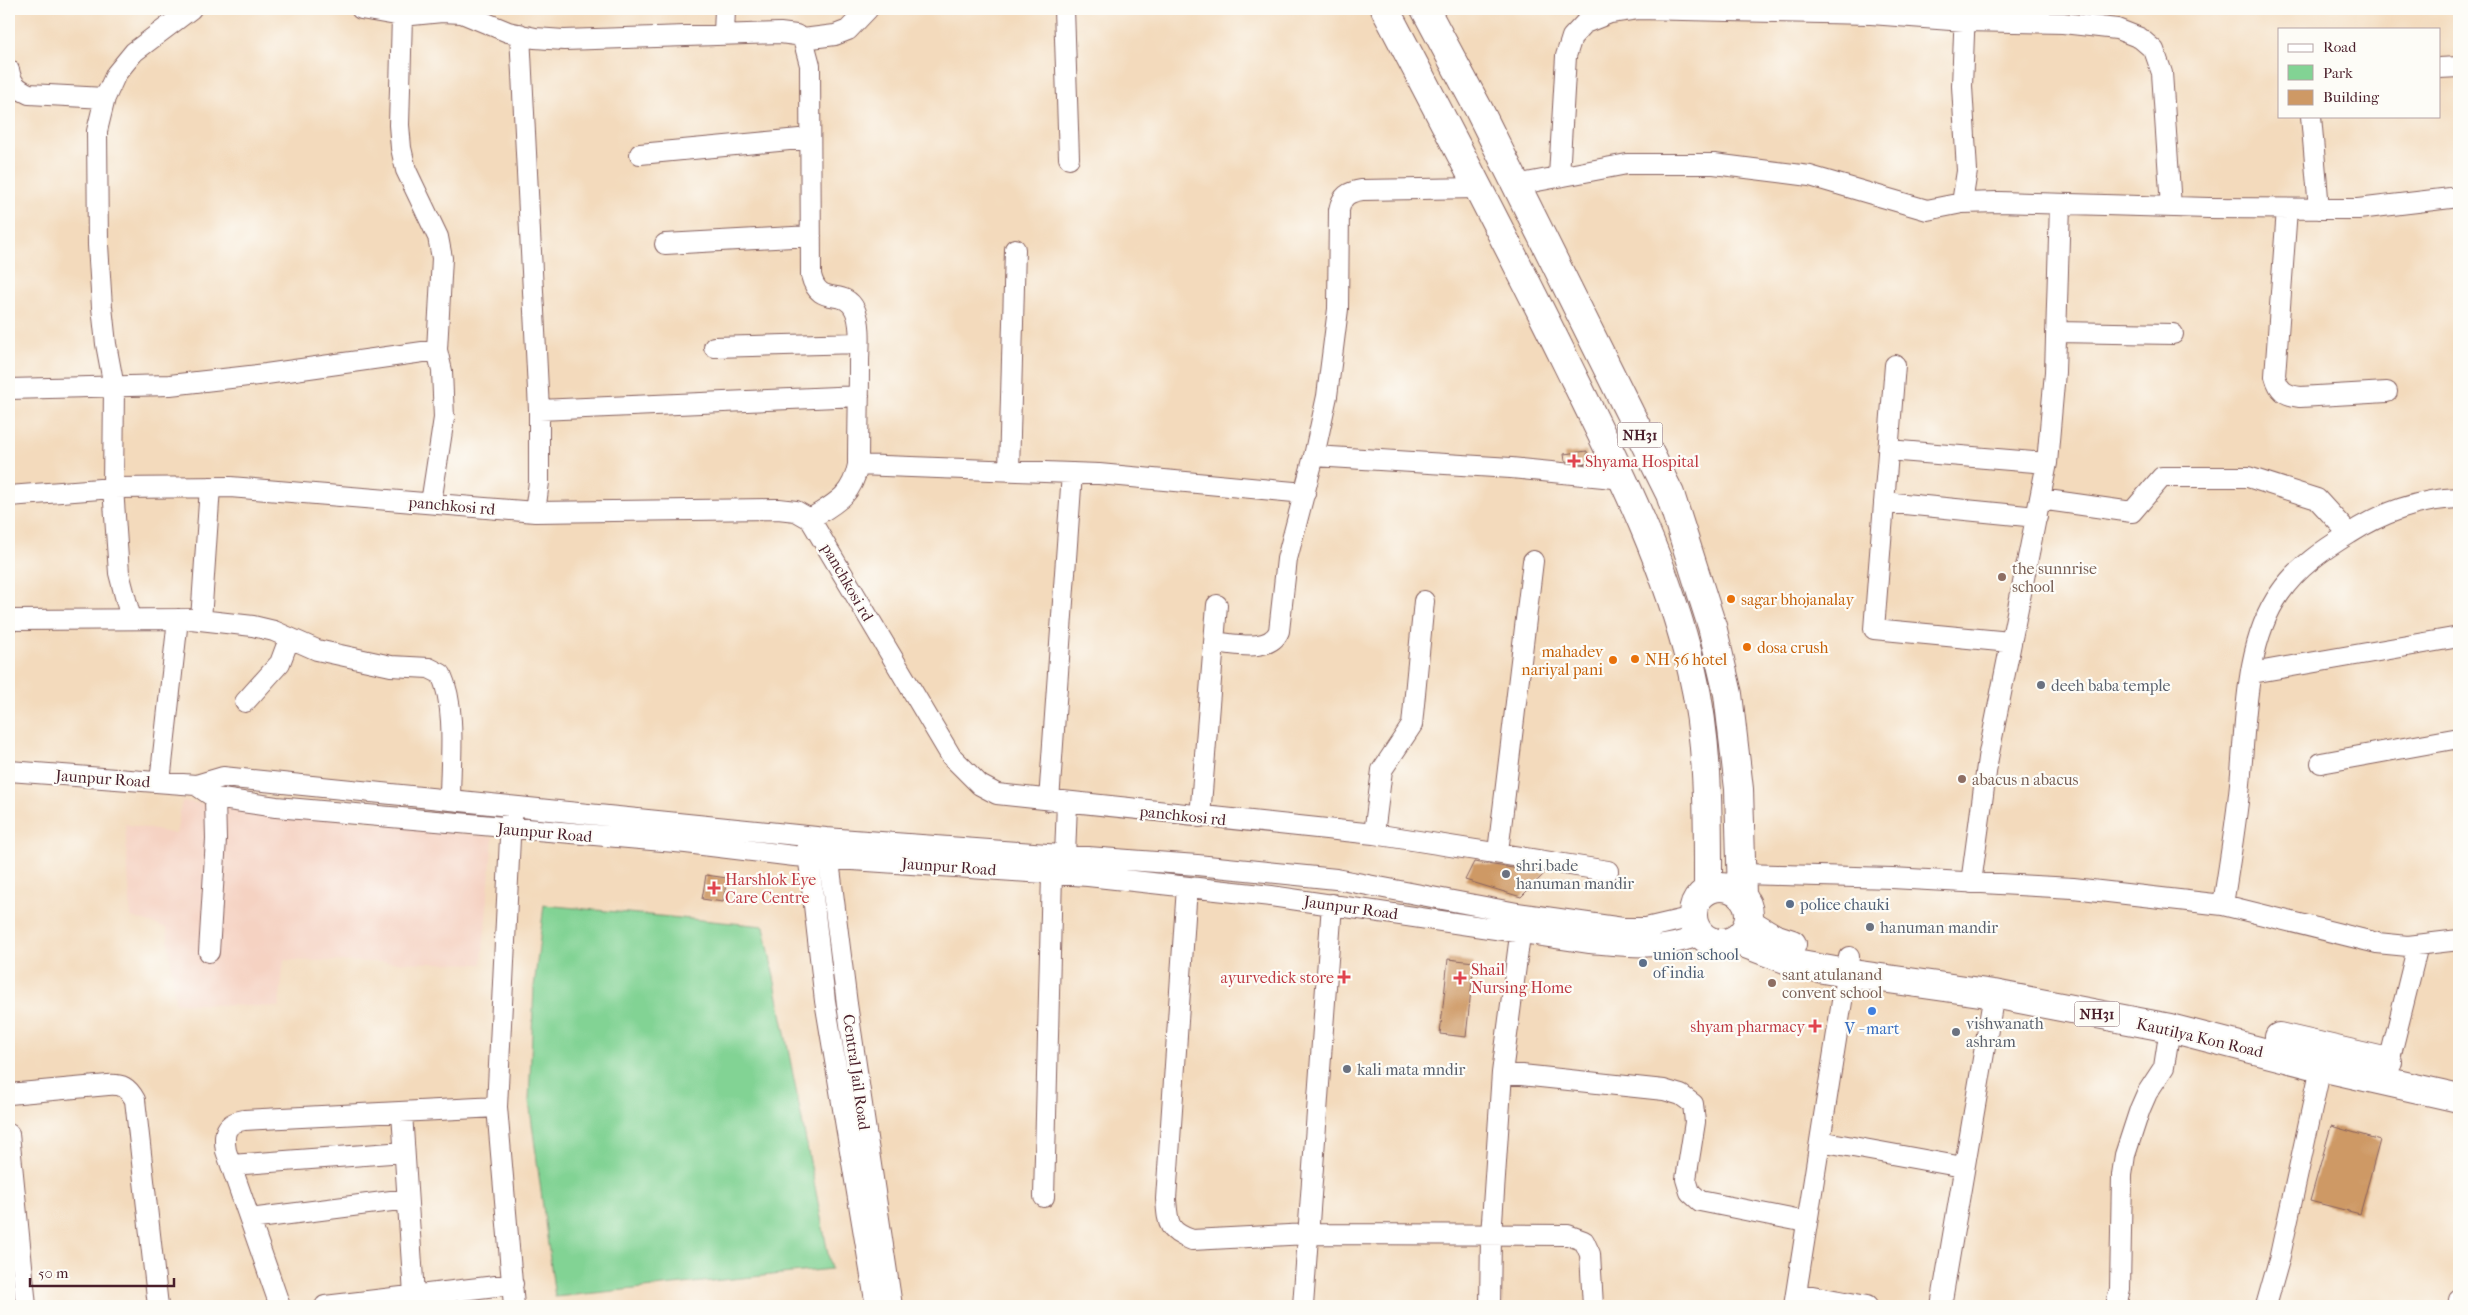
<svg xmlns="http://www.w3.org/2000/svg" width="2468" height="1315" font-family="'IM FELL French Canon',serif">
	<rect width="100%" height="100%" fill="#fdfcf7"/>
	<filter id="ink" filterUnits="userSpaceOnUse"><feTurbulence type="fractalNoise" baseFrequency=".02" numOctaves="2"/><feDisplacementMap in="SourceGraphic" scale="10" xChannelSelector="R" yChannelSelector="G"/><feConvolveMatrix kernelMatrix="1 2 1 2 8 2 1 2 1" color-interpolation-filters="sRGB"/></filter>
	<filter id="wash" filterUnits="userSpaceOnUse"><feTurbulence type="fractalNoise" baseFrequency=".0096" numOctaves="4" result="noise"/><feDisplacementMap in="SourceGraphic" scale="20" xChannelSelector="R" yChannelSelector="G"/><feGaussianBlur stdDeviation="1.12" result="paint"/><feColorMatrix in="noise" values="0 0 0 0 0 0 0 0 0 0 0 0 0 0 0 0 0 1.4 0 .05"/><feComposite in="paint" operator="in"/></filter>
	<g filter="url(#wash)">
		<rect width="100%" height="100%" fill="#f3dabc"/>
		<path fill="#f5d2c2" d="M182,801l311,36 -11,127 -198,-4 -5,47 -104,-4 -8,-75 -36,-11 -6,-93 51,10z"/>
		<path fill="#82d394" stroke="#667960" d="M544,905l220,21 67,343 -276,28 -26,-196 5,-114z"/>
		<g id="blocks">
			<path fill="#ce9965" d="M1587,451l1,13 -23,-3 -1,-7z
				M1474,862l71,11 -24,24 -56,-17z
				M706,875l21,3 -4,24 -21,-3z
				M1448,959l26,3 -8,75 -26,-3z
				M2331,1126l49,14 -20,74 -50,-13z"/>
		</g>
	</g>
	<g filter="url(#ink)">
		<use href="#blocks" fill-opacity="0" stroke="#85605e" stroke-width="1"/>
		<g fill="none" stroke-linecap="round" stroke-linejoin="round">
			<defs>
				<path id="minor" d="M361,9l41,7 40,-4 20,1 46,19 27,6 29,2 216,-7 16,2 7,4 7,26 1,210c8,34 33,11 44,35 7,15 4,38 4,54 0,34 -1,67 -1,101 -6,31 -22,38 -48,54
					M1064,9l5,149
					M402,16l-3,109 2,23 5,22 32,67 4,21 -5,92 5,21 2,47 -13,85
					M520,34l19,376v72l-4,30
					M724,34l1,-25
					M803,39l32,-4 13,-5 20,-21
					M2439,68l20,-1
					M9,70c3,14 7,18 20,24l76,4
					M2311,116l8,93
					M640,154l170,-16
					M1559,176l7,-120 6,-19 13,-14 25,-10 28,-4 233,5 93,7 99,2 54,6 23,9 14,12 8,23 9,134
					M1516,185l111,-21h87l96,12 117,34 35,-7 37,-1 210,6 149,1 101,-12
					M1962,203l5,-32 -5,-85 3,-77
					M2287,209l-12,167c4,15 10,19 25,21l87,-5
					M665,244l146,-8
					M2056,332l117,2
					M714,347l145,-4
					M1895,365l-21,264 136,13
					M9,389l161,-4 96,-11 171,-24
					M539,410l320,-14
					M1888,450l159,13
					M1314,456l197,12 113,11
					M858,465l241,9 206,19
					M1009,471l6,-222
					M9,496l104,-8 117,-1 305,25 243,-3 18,2 14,8 141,237 29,29 17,9 377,40 234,37
					M2040,499l92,13 30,-35h86l69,22 32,35
					M1884,502l153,15
					M131,619l-12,-46 -6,-85 1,-101 -8,-43 -4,-37 -4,-62 -1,-114 8,-33 11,-24 18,-22 57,-43
					M9,620l182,-1 62,7 21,5 43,19 74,16 38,2 12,6c16,35 9,88 9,126
					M201,620l9,-133
					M1214,642c21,2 56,11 65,-11l8,-72 27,-103 13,-60 11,-87 1,-99c3,-14 9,-18 23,-20l116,-2
					M2252,673l207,-36
					M245,702l35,-39 9,-24
					M2321,763l138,-25
					M9,771l187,14 27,-8 603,61 371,27 139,14 181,34 106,15h23l47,-11
					M160,782l18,-163
					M196,785l19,13 61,9 410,36 108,13 294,20 183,20 319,47c44,4 69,8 111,-8
					M1049,801l23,-328
					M511,817l-14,290 17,199
					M1200,817l17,-212
					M1374,834l8,-64 30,-45 12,-124
					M807,844l18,157 51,305
					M827,845l20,159 45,302
					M1498,852l35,-291
					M1065,856l2,-53
					M1742,874l150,4 181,10 150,17 154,38 31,3 51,-6
					M1971,883l17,-125 59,-295 8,-91 5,-168
					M1187,887l-21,312c2,24 1,32 26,41l116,-6 260,1 16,6 6,13 3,52
					M2223,905c6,-40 13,-80 17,-121 6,-59 4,-141 40,-191 18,-26 43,-43 69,-59 32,-21 71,-35 110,-36
					M209,952l7,-113 -1,-41
					M2389,1062l29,-117
					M1502,1073l162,17 17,5 12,9 2,18 -9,57 4,13 10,9 106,21
					M9,1094l99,-9c14,-1 20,2 27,15l23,206
					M402,1113l12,182
					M9,1134l17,172
					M1820,1141l143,26
					M231,1165l173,-13
					M1044,1197l8,-324
					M250,1219l157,-20
					M1796,1293l71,13
					M280,1306l-54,-155c-3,-18 -1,-28 18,-31l253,-13
					M325,1306l188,-22
					M1303,1306l29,-402
					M1490,1306l1,-70 11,-163 20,-153
					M1794,1306l55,-349
					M1941,1306l53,-312
					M2116,1306l4,-17 2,-114 3,-20 15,-46 7,-16 17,-26 6,-39
					M2266,1306l13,-46 42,-193
					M2458,1306l1,-6"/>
				<path id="highway" d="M1385,9c62,118 124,237 183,357 49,99 99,197 124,305 17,72 16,146 16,219
					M1425,9l54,101 191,384 42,132 16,68 11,95 3,107
					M1693 915a28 28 0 1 1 56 0a28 28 0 1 1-56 0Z
					M1749,923l25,15 18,6
					M1735,940l66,25 45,8 148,21 176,34 151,39 138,31
					M2279,1037l109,25"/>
			</defs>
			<use href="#minor" stroke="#85605e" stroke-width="22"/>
			<use href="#highway" stroke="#85605e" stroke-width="30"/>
			<use href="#minor" stroke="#fff" stroke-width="20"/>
			<use href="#highway" stroke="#fff" stroke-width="28"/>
		</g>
	</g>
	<g fill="#e0444e" stroke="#fdfcf7" stroke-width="2">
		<path d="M1571.5 453.5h5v5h5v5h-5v5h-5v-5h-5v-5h5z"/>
		<path d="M711.5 880.5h5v5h5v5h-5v5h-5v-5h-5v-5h5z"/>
		<path d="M1341.5 969.5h5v5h5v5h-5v5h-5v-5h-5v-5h5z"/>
		<path d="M1457.5 970.5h5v5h5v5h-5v5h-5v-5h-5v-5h5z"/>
		<path d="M1812.5 1018.5h5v5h5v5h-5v5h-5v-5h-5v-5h5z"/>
	</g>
	<g fill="#8d6e63" stroke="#fdfcf7" stroke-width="2">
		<circle cx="2002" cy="577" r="5"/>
		<circle cx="1962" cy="779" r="5"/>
		<circle cx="1772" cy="983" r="5"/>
	</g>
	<g fill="#e8710a" stroke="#fdfcf7" stroke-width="2">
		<circle cx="1731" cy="599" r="5"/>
		<circle cx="1747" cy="647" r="5"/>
		<circle cx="1635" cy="659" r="5"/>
		<circle cx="1613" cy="660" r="5"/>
	</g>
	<g fill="#6b7280" stroke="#fdfcf7" stroke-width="2">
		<circle cx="2041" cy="685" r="5"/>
		<circle cx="1506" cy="874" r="5"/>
		<circle cx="1870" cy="927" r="5"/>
		<circle cx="1956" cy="1032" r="5"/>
		<circle cx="1347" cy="1069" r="5"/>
	</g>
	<g fill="#5c6f8a" stroke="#fdfcf7" stroke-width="2">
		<circle cx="1790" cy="904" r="5"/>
		<circle cx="1643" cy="963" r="5"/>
	</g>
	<circle fill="#3f7fe0" stroke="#fdfcf7" stroke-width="2" cx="1872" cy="1011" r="5"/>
	<g text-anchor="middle" stroke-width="4.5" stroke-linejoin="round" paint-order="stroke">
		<g fill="#fdfcf7" stroke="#806168" stroke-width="1">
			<rect x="1617.5" y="422.5" width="45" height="25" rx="4"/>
			<rect x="2074.5" y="1001.5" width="45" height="25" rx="4"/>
		</g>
		<g font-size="15" font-weight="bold" fill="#4a1f2b">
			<text x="1640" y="440">NH31</text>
			<text x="2097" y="1019">NH31</text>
		</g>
		<g font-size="16" fill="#be3a42" stroke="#fdfcf7" text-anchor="start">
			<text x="1585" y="467">Shyama Hospital</text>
			<text x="725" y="885">Harshlok Eye<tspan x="725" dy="18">Care Centre</tspan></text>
			<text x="1471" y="975">Shail<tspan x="1471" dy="18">Nursing Home</tspan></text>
			<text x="1334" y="983" text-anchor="end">ayurvedick store</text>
			<text x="1805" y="1032" text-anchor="end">shyam pharmacy</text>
		</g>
		<g font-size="16" fill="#4a1f2b" stroke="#fdfcf7">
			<text transform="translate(452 505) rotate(5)" y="6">panchkosi rd</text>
			<text transform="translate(848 582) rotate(60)" y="6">panchkosi rd</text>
			<text transform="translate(103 778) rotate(4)" y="6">Jaunpur Road</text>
			<text transform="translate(1183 815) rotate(6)" y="6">panchkosi rd</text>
			<text transform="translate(545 832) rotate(5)" y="6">Jaunpur Road</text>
			<text transform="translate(949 866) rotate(4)" y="6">Jaunpur Road</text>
			<text transform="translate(1351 907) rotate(8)" y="6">Jaunpur Road</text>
			<text transform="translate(2200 1037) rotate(13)" y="6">Kautilya Kon Road</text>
			<text transform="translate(857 1072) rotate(82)" y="6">Central Jail Road</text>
		</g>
		<g font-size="16" fill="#785e54" stroke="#fdfcf7" text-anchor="start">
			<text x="2012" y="574">the sunnrise<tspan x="2012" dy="18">school</tspan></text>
			<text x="1972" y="785">abacus n abacus</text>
			<text x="1782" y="980">sant atulanand<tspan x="1782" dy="18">convent school</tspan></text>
		</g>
		<g font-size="16" fill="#c56008" stroke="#fdfcf7" text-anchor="start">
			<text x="1741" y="605">sagar bhojanalay</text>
			<text x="1757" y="653">dosa crush</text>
			<text x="1603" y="657" text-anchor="end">mahadev<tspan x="1603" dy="18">nariyal pani</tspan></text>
			<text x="1645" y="665">NH 56 hotel</text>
		</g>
		<g font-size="16" fill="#5b616d" stroke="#fdfcf7" text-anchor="start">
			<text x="2051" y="691">deeh baba temple</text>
			<text x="1516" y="871">shri bade<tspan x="1516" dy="18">hanuman mandir</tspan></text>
			<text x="1880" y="933">hanuman mandir</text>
			<text x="1966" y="1029">vishwanath<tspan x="1966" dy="18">ashram</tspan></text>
			<text x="1357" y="1075">kali mata mndir</text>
		</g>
		<g font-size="16" fill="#4e5e75" stroke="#fdfcf7" text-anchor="start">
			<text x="1800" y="910">police chauki</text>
			<text x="1653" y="960">union school<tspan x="1653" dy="18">of india</tspan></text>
		</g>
		<g font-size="16" fill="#366cbe" stroke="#fdfcf7">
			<text x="1872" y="1034">V - mart</text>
		</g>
	</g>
	<rect width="2468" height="1315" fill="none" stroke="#fdfcf7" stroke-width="30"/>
	<rect x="2278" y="28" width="162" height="90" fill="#fdfcf7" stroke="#b5a4a5"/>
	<rect x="2288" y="44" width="25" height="8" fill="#ffffff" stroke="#b5a4a5"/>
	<text x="2323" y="52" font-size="15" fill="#4a1f2b">Road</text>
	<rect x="2288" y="65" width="25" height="15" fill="#82d394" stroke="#b5a4a5"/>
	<text x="2323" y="78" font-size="15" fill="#4a1f2b">Park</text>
	<rect x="2288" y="90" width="25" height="15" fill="#ce9965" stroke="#b5a4a5"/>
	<text x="2323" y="102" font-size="15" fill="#4a1f2b">Building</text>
	<path d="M30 1278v8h144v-8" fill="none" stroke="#4a1f2b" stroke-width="2.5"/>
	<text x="38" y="1278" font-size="15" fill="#4a1f2b" stroke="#fdfcf7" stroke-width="4" paint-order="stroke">50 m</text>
</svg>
